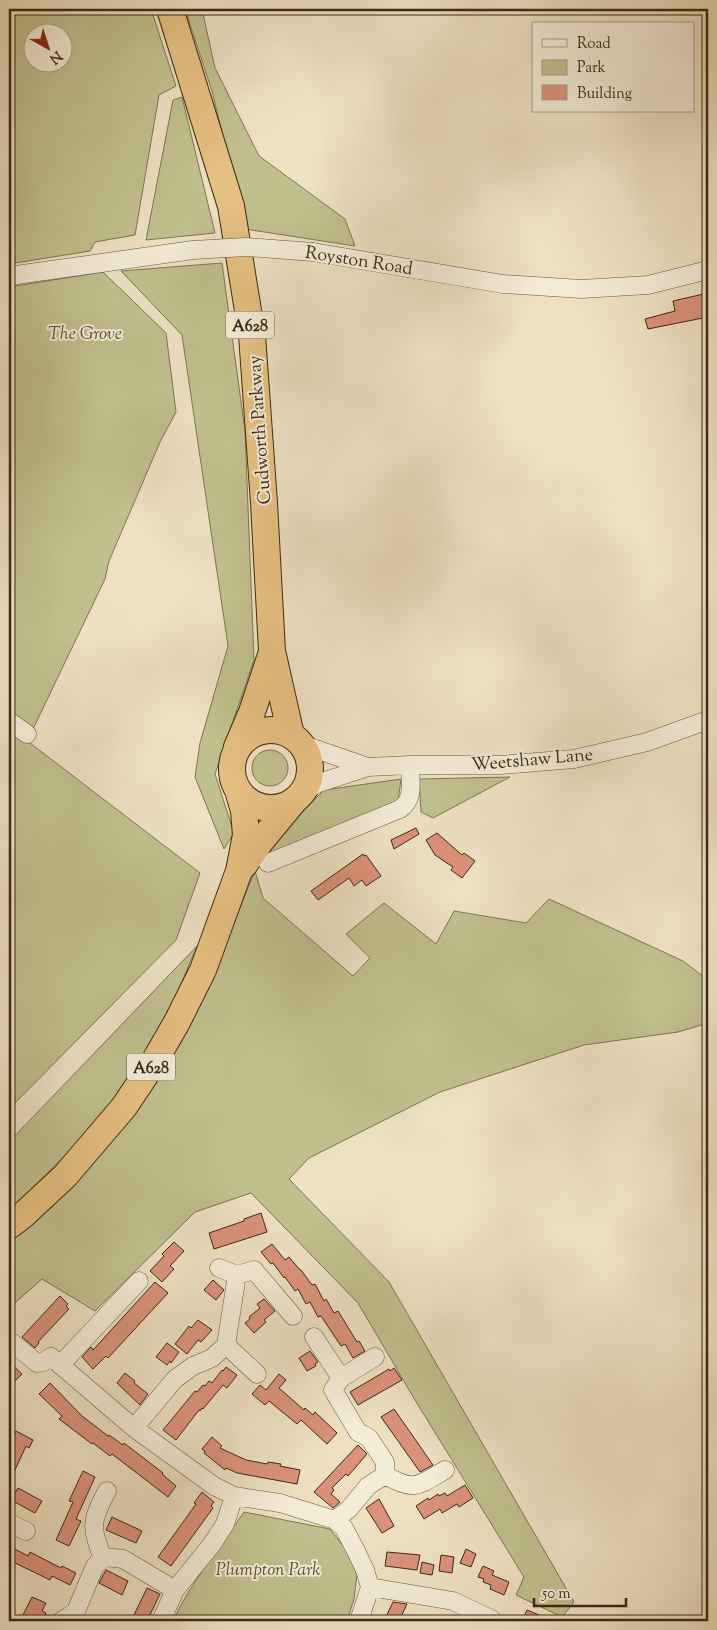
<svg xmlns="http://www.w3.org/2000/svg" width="717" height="1630" font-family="'Sorts Mill Goudy',serif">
	<rect width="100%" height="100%" fill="#ede1c2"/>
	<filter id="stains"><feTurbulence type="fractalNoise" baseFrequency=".004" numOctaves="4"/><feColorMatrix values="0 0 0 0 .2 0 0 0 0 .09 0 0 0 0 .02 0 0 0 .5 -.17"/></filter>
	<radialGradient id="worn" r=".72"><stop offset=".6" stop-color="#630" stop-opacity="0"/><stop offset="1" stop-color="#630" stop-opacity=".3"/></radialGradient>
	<path fill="#c0c08e" stroke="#7e7552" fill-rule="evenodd" d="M9,9h142l25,77 -17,9 -24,140 -40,7 -5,9 -81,13zM32,32h30v30h-30z
		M185,9h17l13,59 44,88 86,63 10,27 -110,-17 -33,-138z
		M182,97l33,136 -69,7 27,-140z
		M222,263l23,168 9,229 -39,114 19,59 -10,16 -29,-72 5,-34 28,-97 -46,-311 -61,-64z
		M103,272l63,61 10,79 -16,30 -51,119 -4,18 -72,150 -24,-17v-425z
		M9,727l191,146 -24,67 -167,169z
		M252 768a18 18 0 1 1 36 0a18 18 0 1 1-36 0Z
		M510,777l-77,41 -12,-6 -2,-33z
		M401,779l-3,23 -135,55 12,-17 49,-50z
		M255,871l8,27 90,78 17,-18 -24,-24 38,-31 52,41 18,-33 72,12 23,-24 134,62 25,19v43l-30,9 -94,13 -144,47 -131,66 -20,21 100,103 185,320 -12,15 -46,-22 8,-18 -109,-177 -57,-97 -107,-110 -56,19 -100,99 -53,-32 -33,29v-71l42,-29 84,-102 71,-116z
		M197,946l-36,85 -69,98 -83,82v-69z
		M244,1512l86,17 18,23 9,23 -3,24 -7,22h-174c18,-39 47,-74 71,-109z"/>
	<path fill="#db927a" stroke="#3c2a15" d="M708,293v24l-60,12 -3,-10 30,-8 -2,-10z
		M416,828l3,6 -25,15 -3,-9z
		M437,833l25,22 2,-2 11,8 -13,17 -11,-8 2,-3 -18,-12 -9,-15z
		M363,854l1,2 2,-1 15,21 -15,10 -4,-6 -8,6 -5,-8 -31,22 -7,-9z
		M261,1213l6,19 -53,17 -5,-16 35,-12v-2z
		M174,1242l10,9 -14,15 4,3 -12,13 -12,-11 14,-15 -2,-2z
		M272,1244l13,16 4,-3 11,13h1l11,15 3,-1 9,17 2,-2 8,14 4,-2 19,31 2,-1 6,10 -12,7 -8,-14 -4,2 -20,-30 -3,1 -8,-15 -4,2 -8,-15 -3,2 -10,-14 -1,1 -11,-15 -2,1 -10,-12z
		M213,1280l11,10 -8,10 -12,-10z
		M155,1282l13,11 -60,65 -2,-2 -13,13 -11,-12 9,-10 2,3z
		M60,1296l8,8 -2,2 3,3 -31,33 1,1 -4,5 -13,-11z
		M264,1299l11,12 -11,9 2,2 -12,11 -9,-10 5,-4 -1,-2 11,-9 -3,-4z
		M198,1320l14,10 -11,12 -3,-2 -11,14 -12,-10 14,-18 2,2z
		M167,1343l12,9 -8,11 -1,-2 -3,4 -11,-8z
		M310,1351l8,11 -3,2 1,2 -9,5 -8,-13z
		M9,1362l13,12 -13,13z
		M226,1367l11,8 -10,13 -4,-3 -20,24 -1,-1 -2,3 -1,-1 -23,30 -13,-10 32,-39 2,1 6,-7 2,1 4,-5 3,2 10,-13 1,1z
		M394,1368l8,12 -44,25 -8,-13 39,-23 1,2z
		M125,1373l10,8 -1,2 14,11 -8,11 -23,-22z
		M279,1374l7,6 -7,8 25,22 1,-2 8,7 2,-3 22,21 -10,11 -26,-24 -4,4 -28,-23 -4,4 -13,-11 8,-9 6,5z
		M50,1383l32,33 26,20 1,-1 14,10 1,-2 39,30 -1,1 14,12 -8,11 -56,-43 -2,2 -17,-13 -1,1 -33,-25 3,-3 -23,-22z
		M394,1409l39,56 -13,7 -39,-55z
		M16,1431l17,9 -4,8 -3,-2 -17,37v-37z
		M212,1437l10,9 -2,2 26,12 21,4 1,-2 13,2 -1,2 20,4 -3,14 -60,-11 -11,-5 -1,2 -21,-17 1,-2 -3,-2z
		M358,1445l9,9 -19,22 -2,-2 -14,14 2,2 -3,4 9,8 -7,6 -19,-16z
		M83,1471l12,6 -19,42 5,2 -12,25 -13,-6 17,-38 -4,-1z
		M465,1485l8,13 -14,9 -2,-3 -15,9 -2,-4 -16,10 -8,-13 12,-8 1,2 9,-6 1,2 6,-3 2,3z
		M18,1488l24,13 -7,12 -24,-13z
		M202,1492l12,10 -3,4 2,2 -42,58 -13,-9 38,-53 -2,-1z
		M379,1499l15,27 -12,7 -16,-25z
		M112,1517l30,14 -6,12 -30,-13z
		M9,1546l19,10 2,-4 31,16 1,-2 14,7 -6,12 -18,-9 -2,4 -41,-20z
		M466,1549l10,5 -5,13 -11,-4z
		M387,1552l33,3 -3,15 -32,-4z
		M441,1555l13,2 -2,16 -13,-2z
		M422,1562l12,3 -2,10 -12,-2z
		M483,1566l11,5 -2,4 17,7 -5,13 -14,-6 1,-4 -8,-3 1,-3 -6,-2z
		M106,1570l22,11 -6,14 -23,-12z
		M147,1588l13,6 -13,27h-5l-9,-4z
		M32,1597l14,6 -4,8 4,2 -4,8h-22z
		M393,1602l14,2 -8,17h-15z
		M527,1610l26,11h-31z"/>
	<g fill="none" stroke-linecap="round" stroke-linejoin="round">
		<defs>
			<path id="minor" d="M313,252l190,32 78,5 67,-4 60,-15
				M9,276l184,-26
				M9,721l18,13
				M301,744l67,23
				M303,792l13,-8 52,-17 42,-2h90l74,-6 73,-17 61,-22
				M268,863l132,-54c15,-10 10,-27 10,-44
				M219,1268l18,7 17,-5 39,46
				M314,1337l27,41
				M9,1340l28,23 6,-1 8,-5 83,71 80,58 20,10 46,7 55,17 9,8 12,23 9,19 5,17 -11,34
				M226,1345l31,29
				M60,1365l79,-84
				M134,1428l41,-49 18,-13 19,-8 14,-13 11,-70
				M385,1475c29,17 33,11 60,-5
				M335,1520l14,-11 19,-23 17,-11v-13l-16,-24 -11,-6 -25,-42 8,-12 34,-21
				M9,1523l17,8
				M103,1559c-12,-33 -13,-36 4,-68
				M370,1587l83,14 38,18
				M61,1621l7,-4 8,-6 19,-45 10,-9 18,2 52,31
				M161,1621l14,-31 37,-46 13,-20 9,-28"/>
			<path id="highway" d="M170,9l61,197 21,129 12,168 8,148 19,84
				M232 769a39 39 0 1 1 78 0a39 39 0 1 1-78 0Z
				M237,747l15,-35 20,-60
				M244,865l16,-23 33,-40
				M9,1226l13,-10 43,-40 59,-69 30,-45 23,-40 26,-52 36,-99 7,-36 -2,-24 -6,-21"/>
		</defs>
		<use href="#minor" stroke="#685840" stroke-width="19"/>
		<use href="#highway" stroke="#3c2a15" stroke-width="28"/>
		<use href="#minor" stroke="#f3ecd7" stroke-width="18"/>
		<use href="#highway" stroke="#e6c081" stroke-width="26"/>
		<defs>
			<path id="minor-bridge" d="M193,250l53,-3 67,5"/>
		</defs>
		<use href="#minor-bridge" stroke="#685840" stroke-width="19" stroke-linecap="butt"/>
		<use href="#minor-bridge" stroke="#f3ecd7" stroke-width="18"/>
	</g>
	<g text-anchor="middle" stroke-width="4" stroke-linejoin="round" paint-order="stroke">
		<g fill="#f3ecd7" stroke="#73644f" stroke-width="1">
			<rect x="226" y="311.5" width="48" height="27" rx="4"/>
			<rect x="127" y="1053.5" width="48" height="27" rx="4"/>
		</g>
		<g font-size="16" font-weight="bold" fill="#3c2a15">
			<text x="250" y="331">A628</text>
			<text x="151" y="1073">A628</text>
		</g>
		<g font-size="18" fill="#3c2a15" stroke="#f3ecd7">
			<text transform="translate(359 260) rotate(9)" y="6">Royston Road</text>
			<text transform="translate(259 430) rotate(-94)" y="6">Cudworth Parkway</text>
			<text transform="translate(532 759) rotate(-5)" y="6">Weetshaw Lane</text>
		</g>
		<g font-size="18" font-style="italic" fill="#5d5033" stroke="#f3ecd7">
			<text x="85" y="339">The Grove</text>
			<text x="268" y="1575">Plumpton Park</text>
		</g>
	</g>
	<rect width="717" height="1630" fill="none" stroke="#ede1c2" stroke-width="30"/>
	<rect x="10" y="10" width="697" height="1610" fill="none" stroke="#3c2a15" stroke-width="2.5"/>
	<rect x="15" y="15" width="687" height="1600" fill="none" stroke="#3c2a15"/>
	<rect x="532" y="22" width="162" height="90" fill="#f3ecd7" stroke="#aa9e89"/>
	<rect x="542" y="39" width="25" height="8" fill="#f3ecd7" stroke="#aa9e89"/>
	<text x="577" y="48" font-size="15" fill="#3c2a15">Road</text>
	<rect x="542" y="60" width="25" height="15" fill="#c0c08e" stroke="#aa9e89"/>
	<text x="577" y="72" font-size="15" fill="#3c2a15">Park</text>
	<rect x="542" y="85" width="25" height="15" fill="#db927a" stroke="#aa9e89"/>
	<text x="577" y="98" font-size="15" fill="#3c2a15">Building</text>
	<g transform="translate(48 48) rotate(141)"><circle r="24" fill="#f3ecd7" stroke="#aa9e89"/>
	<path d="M0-4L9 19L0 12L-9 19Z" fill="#8f2418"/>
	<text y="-8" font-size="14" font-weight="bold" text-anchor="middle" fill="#3c2a15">N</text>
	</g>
	<path d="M534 1598v8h92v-8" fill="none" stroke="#3c2a15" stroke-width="2.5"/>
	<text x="542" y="1598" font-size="15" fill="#3c2a15" stroke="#f3ecd7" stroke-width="4" paint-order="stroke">50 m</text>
	<rect width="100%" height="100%" filter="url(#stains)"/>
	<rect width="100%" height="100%" fill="url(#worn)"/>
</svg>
